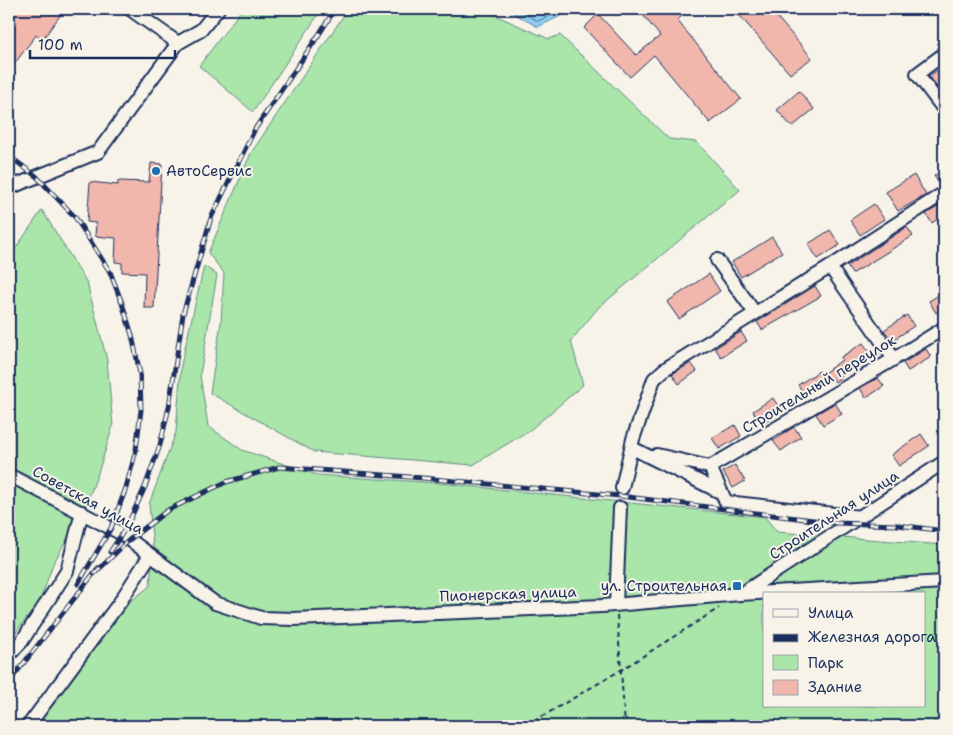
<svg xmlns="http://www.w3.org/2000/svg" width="953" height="735" font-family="'Shantell Sans',sans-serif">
	<rect width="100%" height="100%" fill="#f7f3e8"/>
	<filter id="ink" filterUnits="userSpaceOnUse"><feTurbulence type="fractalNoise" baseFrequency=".02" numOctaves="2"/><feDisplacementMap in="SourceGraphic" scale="10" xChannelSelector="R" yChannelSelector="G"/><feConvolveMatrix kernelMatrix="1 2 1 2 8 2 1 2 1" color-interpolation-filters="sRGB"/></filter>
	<g filter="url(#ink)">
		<path fill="#aae5aa" stroke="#628a84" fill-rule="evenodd" d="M242,9h80l-69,103 -54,-46z
			M348,9h133l68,30 11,-4 109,104 28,3 43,48 -142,118 -27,33 12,44 -53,45 -57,35 -159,-13 -104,-59 11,-71 3,-49 -16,-20 43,-100z
			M42,210l45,73 20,77 6,66 -15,47 -12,32 -33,59 -13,37 -31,40v-383z
			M204,266l13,9 -17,100 8,51 34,24 75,25 122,8 326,34 12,15 167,13v181h-908l25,-35 21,-26 10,-16 31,-42 27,-21 3,-40 -4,-42 27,-72 5,-67zM764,594h160v112h-160z"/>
		<path fill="#8dcdee" stroke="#5f8eb4" d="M506,9h69l-37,18z"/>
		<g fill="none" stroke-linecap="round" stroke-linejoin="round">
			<path stroke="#496e98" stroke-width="1" d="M516,9l22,12 26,-12"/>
		</g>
		<path fill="#f1b6ac" stroke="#1b2f5e" d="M9,9h56l-23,31 -6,-5 -27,36z
			M638,9h53l-14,11 64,79 -31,24 -56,-68 -24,22 -46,-49 14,-14 38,41 24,-19z
			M734,9h36l42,49 -22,16z
			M944,66v31l-15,-21z
			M799,91l15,18 -22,18 -15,-17z
			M151,163l11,1 -8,144h-10l1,-35 -23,-1v-9l-7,-1 1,-24 -21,-2 1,-13 -9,-1 3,-40 28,3v-4l31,1z
			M944,169v16l-3,1 -7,-10z
			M914,175l12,20 -28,16 -12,-19z
			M944,203v12l-12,8 -6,-9z
			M874,204l10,15 -24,16 -10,-15z
			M907,227l6,9 -61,38 -5,-8z
			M830,230l10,15 -22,14 -10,-15z
			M772,237l10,15 -41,25 -9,-15z
			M709,274l11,17 -41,28 -12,-17z
			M815,286l6,10 -59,34 -5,-8z
			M944,292v16l-8,5 -7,-12z
			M907,315l7,11 -22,15 -8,-11z
			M741,332l6,9 -26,16 -6,-9z
			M863,343l8,11 -31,20 2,3 -7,5 -3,-4 -27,18 -7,-11 21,-14 2,4 21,-15 -1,-3z
			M926,349l5,8 -23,14 -5,-8z
			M691,363l6,8 -18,13 -7,-10z
			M878,378l6,8 -18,12 -6,-10z
			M773,398l8,13 -20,13 -8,-13z
			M835,403l7,11 -19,11 -7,-11z
			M735,425l6,11 -22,13 -7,-11z
			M794,427l7,10 -20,14 -8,-10z
			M921,434l8,12 -30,20 -8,-11z
			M735,465l10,16 -12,7 -10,-16z"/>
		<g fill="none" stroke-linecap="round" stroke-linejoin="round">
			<defs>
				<path id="minor" d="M130,9l48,34
					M944,54l-27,20 25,33 2,-2
					M9,188l89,-36 80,-109 23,-13 17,-21
					M717,260l38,53
					M830,267l64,92
					M636,450l86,43
					M657,455l53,12
					M710,467l184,-108 50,-31
					M710,467l16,35 135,15
					M9,475l113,59 93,69 46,15 33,1 308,-13 138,-12 204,-12
					M622,488l11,-49 21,-60 11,-10 165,-102 114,-74
					M741,594l203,-132
					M616,605l4,-97
					M9,655l13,-14 45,-70 15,-59
					M28,726l92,-124 30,-47"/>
			</defs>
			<use href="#minor" stroke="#1b2f5e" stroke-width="16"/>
			<path stroke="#1b2f5e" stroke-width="2" stroke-dasharray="5 4" stroke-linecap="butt" d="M617,615l8,111
				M526,726l95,-56 98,-62
				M933,726l11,-18"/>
			<use href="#minor" stroke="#f7f3e8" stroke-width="12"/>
			<defs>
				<path id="rail" d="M9,156l27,20 39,41 35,55 12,31 10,32 8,39 1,36 -5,40 -10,38 -15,40 -33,56
					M110,552l17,-26 18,-39 15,-42 9,-38 14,-93 28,-96 44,-89 63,-93 17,-27
					M94,574l35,-34 39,-30 58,-28 53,-15 144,11 197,18 217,27 61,2 46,6
					M9,682l89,-114"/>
			</defs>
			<use href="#rail" stroke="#1b2f5e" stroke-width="5"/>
			<use href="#rail" stroke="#f7f3e8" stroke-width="3" stroke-dasharray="9" stroke-linecap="butt"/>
		</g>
	</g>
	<g fill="#1f6fb2" stroke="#f7f3e8" stroke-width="2">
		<circle cx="156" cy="171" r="5"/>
		<rect x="732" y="581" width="10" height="10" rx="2.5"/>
	</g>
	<g text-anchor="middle" stroke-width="4" stroke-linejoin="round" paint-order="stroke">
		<g font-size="15" fill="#1b2f5e" stroke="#f7f3e8" text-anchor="start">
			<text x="166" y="176">АвтоСервис</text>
			<text x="727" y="591" text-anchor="end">ул. Строительная</text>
		</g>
		<g font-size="15" fill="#1b2f5e" stroke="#f7f3e8">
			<text transform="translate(819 384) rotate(-31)" y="5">Строительный переулок</text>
			<text transform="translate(88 500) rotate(29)" y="5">Советская улица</text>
			<text transform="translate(834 515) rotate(-33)" y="5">Строительная улица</text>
			<text transform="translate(508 594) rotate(-2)" y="5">Пионерская улица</text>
		</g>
	</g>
	<rect width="953" height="735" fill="none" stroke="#f7f3e8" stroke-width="30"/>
	<rect x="15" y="15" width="923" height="705" fill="none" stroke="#1b2f5e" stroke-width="2" filter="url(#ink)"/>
	<rect x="763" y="592" width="162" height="115" fill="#f7f3e8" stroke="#9fa5b1"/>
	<rect x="773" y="609" width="25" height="8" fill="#f7f3e8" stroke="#9fa5b1"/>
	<text x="808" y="618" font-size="15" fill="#1b2f5e">Улица</text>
	<rect x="773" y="634" width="25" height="8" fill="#1b2f5e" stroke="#9fa5b1"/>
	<text x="808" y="642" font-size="15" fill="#1b2f5e">Железная дорога</text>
	<rect x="773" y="655" width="25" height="15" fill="#aae5aa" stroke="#9fa5b1"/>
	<text x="808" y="668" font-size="15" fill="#1b2f5e">Парк</text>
	<rect x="773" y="680" width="25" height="15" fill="#f1b6ac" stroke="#9fa5b1"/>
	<text x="808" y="692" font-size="15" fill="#1b2f5e">Здание</text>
	<path d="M30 50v8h145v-8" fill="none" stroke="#1b2f5e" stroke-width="2.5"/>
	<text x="38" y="50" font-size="15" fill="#1b2f5e" stroke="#f7f3e8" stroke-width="4" paint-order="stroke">100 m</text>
</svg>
